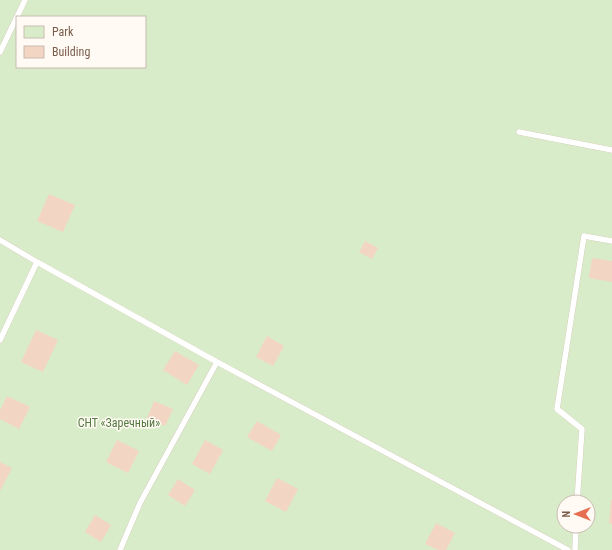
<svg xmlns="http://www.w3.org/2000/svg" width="612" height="550" font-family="'Roboto Condensed',sans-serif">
	<rect width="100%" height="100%" fill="#fdf6ec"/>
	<path fill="#d8ecc9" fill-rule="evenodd" d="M0,0h612v550h-612zM17,17h128v50h-128zM564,502h24v24h-24z"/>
	<path fill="#f3d5c3" d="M49,194l26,11 -12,27 -26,-11z
		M365,241l13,7 -6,11 -13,-7z
		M592,258l20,3v21l-23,-4z
		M36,330l22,10 -15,32 -22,-10z
		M267,336l17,10 -11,20 -17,-9z
		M175,351l24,14 -12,20 -24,-15z
		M7,396l23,11 -11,22 -19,-10v-9z
		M154,401l19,8 -8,17 -18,-8z
		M257,421l24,14 -9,16 -25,-14z
		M117,440l22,11 -11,22 -22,-11z
		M205,440l18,10 -13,24 -18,-10z
		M0,462l12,6 -12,23z
		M277,478l21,11 -12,23 -21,-11z
		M178,479l17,11 -10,16 -17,-11z
		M611,500h1v24l-3,-1z
		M95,515l16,10 -10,17 -16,-10z
		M436,523l19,10 -9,17h-8l-13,-6z"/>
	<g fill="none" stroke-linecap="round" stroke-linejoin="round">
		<defs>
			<path id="service" d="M0,52l25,-52
				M519,132l93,18
				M0,240l37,22 -37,78
				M37,262l180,100 351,188
				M577,502l5,-73 -25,-20 27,-173 28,5
				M120,550l20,-47 77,-141
				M575,550l1,-24"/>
		</defs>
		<use href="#service" stroke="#d1beb0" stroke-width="6"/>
		<use href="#service" stroke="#fff" stroke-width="5.5"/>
	</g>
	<g text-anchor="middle" stroke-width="3" stroke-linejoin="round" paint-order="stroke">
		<g font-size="12" fill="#537a41" stroke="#fffaf3">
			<text x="119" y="427">СНТ «Заречный»</text>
		</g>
	</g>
	<rect x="16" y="16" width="130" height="52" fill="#fffaf3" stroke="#cabbb1"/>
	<rect x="24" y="26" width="20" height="12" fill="#d8ecc9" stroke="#cabbb1"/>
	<text x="52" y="36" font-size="12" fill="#7a5c4d">Park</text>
	<rect x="24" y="46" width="20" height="12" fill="#f3d5c3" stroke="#cabbb1"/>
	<text x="52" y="56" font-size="12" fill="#7a5c4d">Building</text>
	<g transform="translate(576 514) rotate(270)"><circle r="19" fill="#fffaf3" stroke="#cabbb1"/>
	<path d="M0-3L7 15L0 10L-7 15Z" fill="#e76f51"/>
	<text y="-6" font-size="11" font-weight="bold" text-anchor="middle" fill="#7a5c4d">N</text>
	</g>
</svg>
